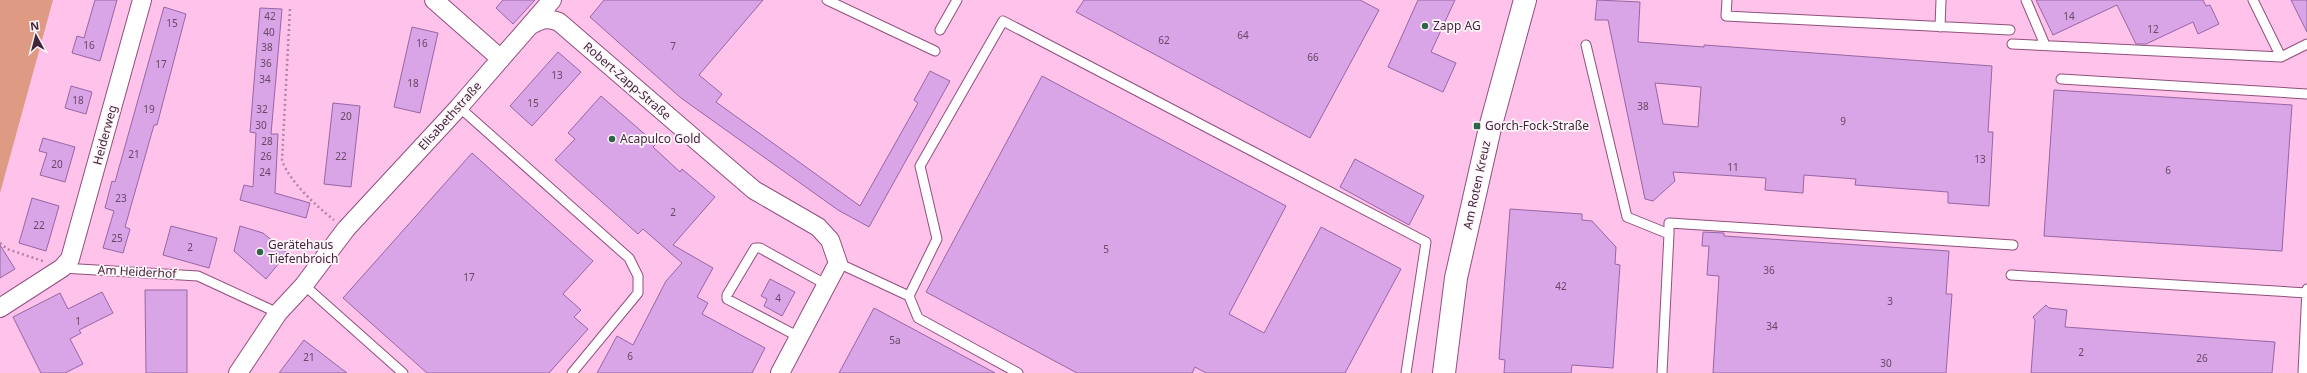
<svg xmlns="http://www.w3.org/2000/svg" width="2307" height="373" font-family="'Noto Sans',sans-serif">
	<rect width="100%" height="100%" fill="#fec2eb"/>
	<path fill="#de9a83" d="M0,0h53l-53,193z"/>
	<path fill="#d9a5e7" stroke="#9766a4" fill-rule="evenodd" d="M95,0h22l-17,61 -28,-8 5,-17 7,2z
		M503,0h32l-22,24 -17,-16z
		M604,0h159l-64,75 23,19 -6,8 144,104 58,-103 -4,-3 16,-29 20,10 -81,146 -31,-17 -157,-112 -91,-81z
		M1084,0h276l19,10 -69,128 -234,-126z
		M1418,0h37l-24,52 25,11 -13,29 -55,-25z
		M1597,0l43,2 -2,40 66,5v-2l288,21 -4,66h5l-4,74 -41,-3v-11l-93,-7 1,-6 -52,-4 -1,18 -38,-3 1,-12 -93,-6 2,9 -22,20 -8,-2 -37,-179h-13zM1655,83l46,4 -3,40 -35,-3z
		M2036,0h167l3,6 4,-1 9,19 -21,10 -5,-12 -47,22h-10l-19,-39 -64,30z
		M2291,0h16v32z
		M164,7l22,7 -29,111h-3l-29,102 5,2 -7,24 -20,-5 11,-37 -9,-3 7,-27 3,1z
		M260,8l22,1 -11,125h7l-3,59 35,10 -4,15 -66,-18 4,-15 9,2 3,-54 -6,-1z
		M412,27l26,6 -18,80 -26,-6z
		M558,52l23,20 -49,54 -22,-20z
		M1042,76l244,130 -57,108 35,19 57,-106 80,42 -56,104h-139l-11,-6 -3,6h-115l-151,-81z
		M71,86l21,6 -6,22 -21,-6z
		M2054,90l238,15 -10,146 -238,-15z
		M601,96l55,48 -3,3 27,25 2,-3 33,28 -42,48 40,23 -16,29 11,6 -6,11 63,34 -13,25h-155l20,-37 16,9 33,-64 16,-18 -39,-34 -5,5 -83,-74 20,-21 -7,-6z
		M333,103l27,3 -9,81 -27,-3z
		M43,138l32,9 -10,35 -25,-7 7,-22 -8,-2z
		M472,153l121,108 -30,33 18,16 -7,7 14,12 -39,44h-122l-84,-75z
		M1355,159l69,37 -15,29 -69,-38z
		M32,198l27,8 -13,45 -27,-8z
		M1510,209l72,5v6l10,1 24,26 -1,17 5,1 -7,103 -41,-3 -1,8h-67l1,-13 -6,-1z
		M171,226l46,12 -8,30 -46,-13z
		M240,226l23,7 24,20 -21,26 -32,-28z
		M1703,232l21,1v3l225,15 -3,43h6l-6,79h-233l6,-97 -12,-1 2,-29h-7z
		M0,245l15,24 -15,9z
		M770,279l25,13 -13,24 -18,-10 3,-7 -6,-3z
		M145,290h42v83h-41z
		M102,292l11,21 -34,17 2,3 -11,6 13,25 -18,9h-24l-28,-56 47,-24 8,16z
		M2046,305l3,3 18,2 -2,17 210,15 -3,31h-241l4,-53 -2,-3z
		M874,308l121,65h-156z
		M304,340l43,33h-68z"/>
	<g fill="none" stroke-linecap="round" stroke-linejoin="round">
		<defs>
			<path id="service" d="M827,0l108,51
				M1727,0l-1,16 284,14
				M2026,0l19,45
				M1940,27l1,-27
				M940,30l17,-30
				M2012,44l269,13 -28,-57
				M1586,45l41,172 42,17 -7,139
				M2281,57l26,-13
				M2061,79l246,15
				M459,107l170,151 9,18v17l-66,80
				M1669,234v-11l344,22
				M838,263l71,33 9,22 100,55
				M62,268l136,8 80,37
				M2011,275l296,18
				M304,285l99,88
				M909,296l28,-57 -17,-73 83,-145 423,221 -20,131
				M799,337l-72,-38v-4l28,-47h5l67,37
				M2303,373l4,-84"/>
			<path id="minor" d="M434,0l67,59
				M531,25c11,-6 16,-8 28,-3l195,168 64,37 12,13 8,23 -58,110
				M0,308l62,-40 8,-9 72,-259
				M238,373l40,-60 26,-28 42,-56 113,-122 93,-107"/>
			<path id="tertiary" d="M1444,373l12,-95 34,-150 35,-128"/>
		</defs>
		<use href="#service" stroke="#914f7e" stroke-width="11"/>
		<use href="#minor" stroke="#914f7e" stroke-width="20"/>
		<use href="#tertiary" stroke="#914f7e" stroke-width="24"/>
		<path stroke="#b383a4" stroke-width="2.5" stroke-dasharray="2 3" stroke-linecap="butt" d="M290,9l-8,151c6,20 35,47 52,60
			M0,243l7,6 36,12"/>
		<use href="#service" stroke="#fff" stroke-width="9"/>
		<use href="#minor" stroke="#fff" stroke-width="18"/>
		<use href="#tertiary" stroke="#fff" stroke-width="22"/>
	</g>
	<g fill="#31654a" stroke="#fef6fb" stroke-width="1.5">
		<circle cx="1425" cy="26" r="4"/>
		<rect x="1473" y="122" width="8" height="8" rx="2"/>
		<circle cx="612" cy="139" r="4"/>
		<circle cx="260" cy="252" r="4"/>
	</g>
	<g text-anchor="middle" stroke-width="3.5" stroke-linejoin="round" paint-order="stroke">
		<g font-size="10" fill="#684665">
			<text x="270" y="20">42</text>
			<text x="2069" y="20">14</text>
			<text x="172" y="27">15</text>
			<text x="2153" y="33">12</text>
			<text x="269" y="36">40</text>
			<text x="1243" y="39">64</text>
			<text x="1164" y="44">62</text>
			<text x="422" y="47">16</text>
			<text x="89" y="49">16</text>
			<text x="673" y="50">7</text>
			<text x="267" y="51">38</text>
			<text x="1313" y="61">66</text>
			<text x="266" y="67">36</text>
			<text x="161" y="68">17</text>
			<text x="557" y="79">13</text>
			<text x="265" y="83">34</text>
			<text x="413" y="87">18</text>
			<text x="78" y="104">18</text>
			<text x="533" y="107">15</text>
			<text x="1643" y="110">38</text>
			<text x="149" y="113">19</text>
			<text x="262" y="113">32</text>
			<text x="346" y="120">20</text>
			<text x="1843" y="125">9</text>
			<text x="261" y="129">30</text>
			<text x="267" y="145">28</text>
			<text x="134" y="158">21</text>
			<text x="266" y="160">26</text>
			<text x="341" y="160">22</text>
			<text x="1980" y="163">13</text>
			<text x="57" y="168">20</text>
			<text x="1733" y="171">11</text>
			<text x="2168" y="174">6</text>
			<text x="265" y="176">24</text>
			<text x="121" y="202">23</text>
			<text x="673" y="216">2</text>
			<text x="39" y="229">22</text>
			<text x="117" y="242">25</text>
			<text x="190" y="251">2</text>
			<text x="1106" y="253">5</text>
			<text x="1769" y="274">36</text>
			<text x="469" y="281">17</text>
			<text x="1561" y="290">42</text>
			<text x="778" y="302">4</text>
			<text x="1890" y="305">3</text>
			<text x="78" y="325">1</text>
			<text x="1772" y="330">34</text>
			<text x="895" y="344">5a</text>
			<text x="2081" y="356">2</text>
			<text x="630" y="360">6</text>
			<text x="309" y="361">21</text>
			<text x="2202" y="362">26</text>
			<text x="1886" y="367">30</text>
		</g>
		<g font-size="12" fill="#43263a" stroke="#fef6fb" text-anchor="start">
			<text x="1433" y="30">Zapp AG</text>
			<text x="1485" y="130">Gorch-Fock-Straße</text>
			<text x="620" y="143">Acapulco Gold</text>
			<text x="268" y="249">Gerätehaus<tspan x="268" dy="14">Tiefenbroich</tspan></text>
		</g>
		<g font-size="12" fill="#43263a" stroke="#fef6fb">
			<text transform="translate(627 81) rotate(41)" y="4">Robert-Zapp-Straße</text>
			<text transform="translate(450 116) rotate(-48)" y="4">Elisabethstraße</text>
			<text transform="translate(105 135) rotate(-75)" y="4">Heiderweg</text>
			<text transform="translate(1477 185) rotate(-78)" y="4">Am Roten Kreuz</text>
			<text transform="translate(137 272) rotate(3)" y="4">Am Heiderhof</text>
		</g>
	</g>
	<g transform="translate(36 36) rotate(353)" stroke="#fef6fb" stroke-width="3" paint-order="stroke">
	<path d="M0-3L7 15L0 10L-7 15Z" fill="#43263a"/>
	<text y="-6" font-size="11" font-weight="bold" text-anchor="middle" fill="#43263a">N</text>
	</g>
</svg>
